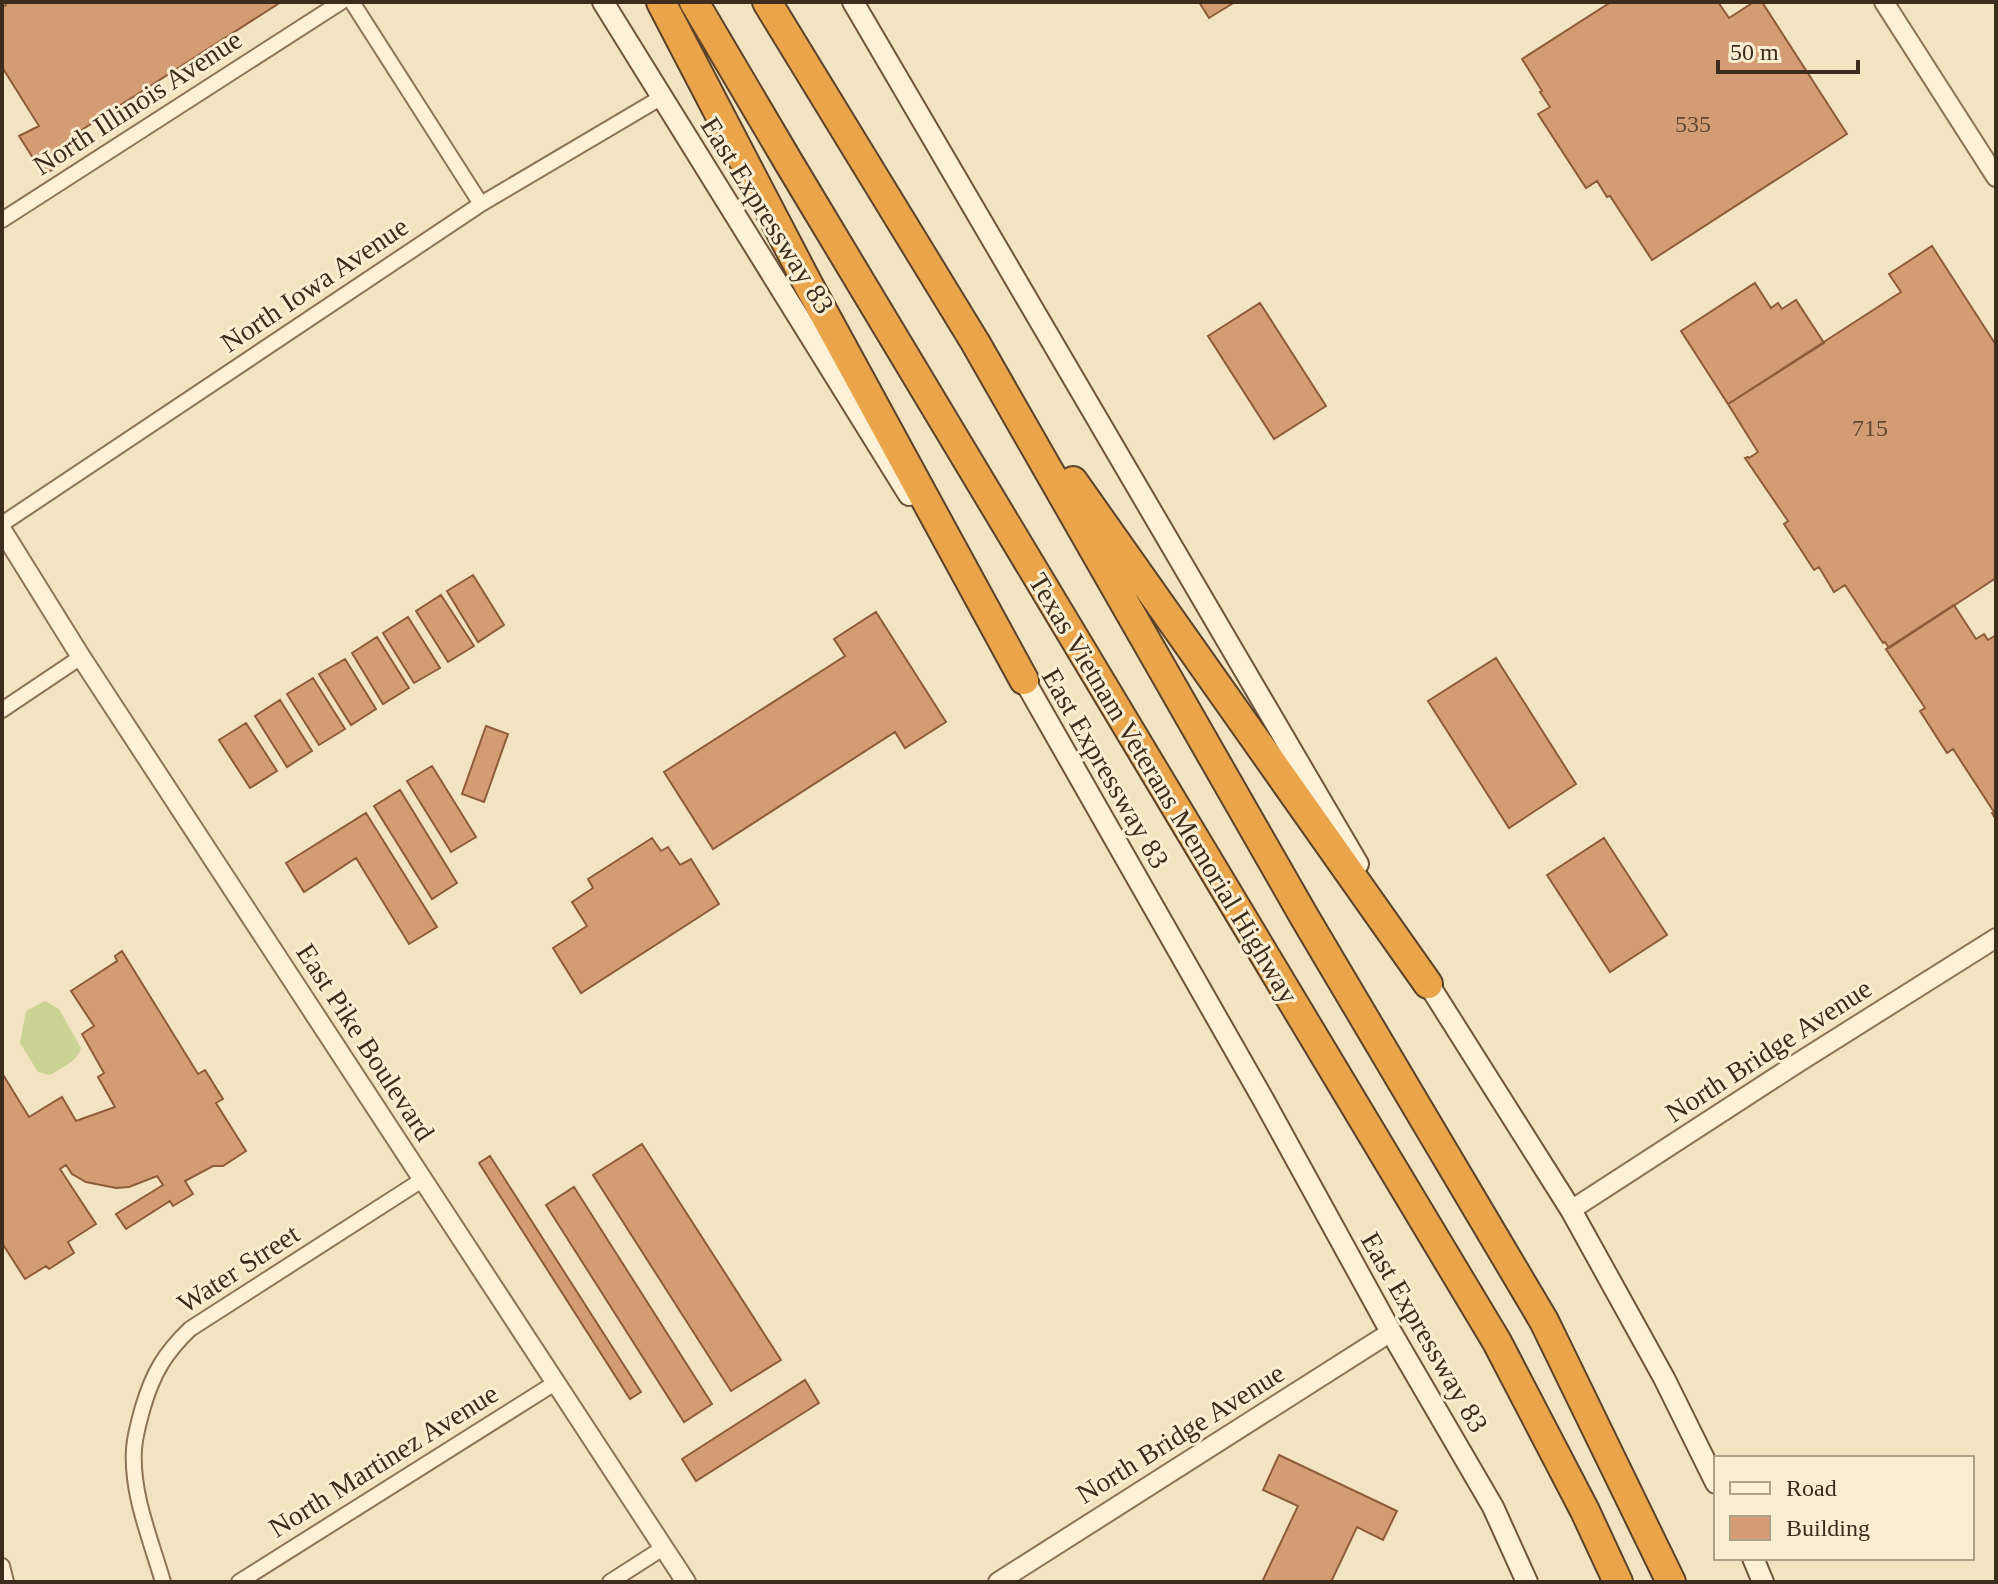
<svg xmlns="http://www.w3.org/2000/svg" width="1998" height="1584" font-family="'Times New Roman',serif">
	<rect width="100%" height="100%" fill="#f2e4c1"/>
	<path fill="#cad294" d="M45,1001l14,8 22,39c-4,14 -20,20 -31,27l-12,-3 -18,-29 6,-32z"/>
	<path fill="#d49c73" stroke="#8f5c3a" stroke-width="2" d="M4,2h277l-204,131 8,15 -41,27 -25,-39 20,-10 -37,-59v-59l4,-3z
		M1199,2h36l-26,16z
		M1611,2h107l11,16 25,-16h8l85,132 -195,126 -42,-64 -3,1 -10,-16 -11,7 -48,-74 12,-7 -10,-15 2,-1 -20,-32z
		M1932,246l64,99v233l-107,70 -4,-6 -2,1 -38,-58 -11,7 -15,-25 -5,3 -30,-46 4,-3 -43,-63 3,-1 1,1 9,-6 -30,-48 173,-112 -12,-18z
		M1755,283l16,25 7,-5 4,6 14,-9 28,43 -96,61 -47,-73z
		M1260,303l66,103 -52,33 -66,-103z
		M473,575l31,50 -26,17 -31,-51z
		M441,595l33,51 -26,16 -32,-51z
		M1954,605l22,34 8,-5 4,6 8,-5v185l-4,-7 2,-1 -41,-63 -6,4 -27,-42 5,-3 -39,-59z
		M876,612l70,110 -41,26 -10,-16 -182,117 -49,-77 181,-116 -11,-17z
		M408,617l32,51 -26,15 -31,-50z
		M377,637l32,51 -26,16 -31,-51z
		M1496,658l80,126 -67,44 -81,-127z
		M345,659l31,50 -25,16 -32,-51z
		M313,678l32,51 -26,16 -32,-51z
		M280,700l32,51 -25,16 -32,-51z
		M246,723l31,48 -27,17 -31,-48z
		M486,726l22,8 -24,68 -22,-8z
		M432,766l44,71 -25,15 -44,-71z
		M400,790l57,93 -25,16 -58,-93z
		M366,813l71,114 -28,17 -53,-86 -52,34 -18,-29z
		M652,838l9,13 7,-4 12,18 11,-6 28,45 -138,89 -28,-45 34,-22 -15,-24 21,-14 -5,-9z
		M1604,838l63,97 -57,37 -63,-97z
		M122,951l76,123 7,-4 18,29 -7,4 30,48 -23,15h-10l-28,15 8,13 -20,12 -3,-5 -44,28 -10,-15 47,-29 -6,-9 -28,11 -13,1 -30,-6 -14,-8 -6,-9 -6,4 36,55 -28,18 6,11 -25,16 -3,-3 -21,13 -23,-36v-170l27,44 33,-20 14,24 39,-14 -17,-30 6,-4 -22,-39 12,-8 -23,-35 46,-30 -2,-5z
		M642,1144l139,216 -50,31 -138,-216z
		M490,1156l151,236 -11,7 -151,-236z
		M574,1187l138,217 -28,18 -138,-217z
		M805,1380l14,23 -123,78 -14,-22z
		M1279,1455l118,56 -14,29 -26,-13 -26,55h-69l36,-76 -35,-16z"/>
	<g fill="none" stroke-linecap="round" stroke-linejoin="round">
		<defs>
			<path id="minor" d="M352,2l129,202
				M2,220l339,-218
				M2,524l479,-320 181,-107
				M2,710l79,-53
				M2,1566l4,16
				M163,1582c-12,-42 -32,-88 -29,-133 1,-14 5,-28 9,-42 10,-34 22,-54 47,-78l232,-149
				M239,1582l316,-199
				M610,1582l53,-34"/>
			<path id="tertiary" d="M1884,2l112,175
				M2,530l79,127 605,925
				M1571,1210l225,-146 200,-126
				M998,1582l393,-250"/>
			<path id="secondary" d="M603,2l306,493
				M853,2l505,862
				M1019,671l244,428 128,233 102,175 34,75
				M1422,974l149,236 93,168 52,105
				M1753,1558l10,24"/>
			<path id="motorway" d="M661,2l147,282 216,396
				M694,2l95,161 708,1179 88,169 33,71
				M767,2l208,340 330,576 239,403 127,261
				M1073,481l355,503"/>
		</defs>
		<use href="#minor" stroke="#8e7457" stroke-width="18"/>
		<use href="#tertiary" stroke="#8e7457" stroke-width="22"/>
		<use href="#secondary" stroke="#70553a" stroke-width="24"/>
		<use href="#motorway" stroke="#5b422b" stroke-width="32"/>
		<use href="#minor" stroke="#fcf0d6" stroke-width="14"/>
		<use href="#tertiary" stroke="#fcf0d6" stroke-width="18"/>
		<use href="#secondary" stroke="#fcf0d6" stroke-width="20"/>
		<use href="#motorway" stroke="#eaa44a" stroke-width="28"/>
	</g>
	<g text-anchor="middle" stroke-width="6" stroke-linejoin="round" paint-order="stroke">
		<g font-size="24" fill="#624832">
			<text x="1693" y="132">535</text>
			<text x="1870" y="436">715</text>
		</g>
		<g font-size="28" fill="#3c2c1c" stroke="#f9eed2">
			<text transform="translate(137 102) rotate(-33)" y="10">North Illinois Avenue</text>
			<text transform="translate(768 215) rotate(58)" y="10">East Expressway 83</text>
			<text transform="translate(314 284) rotate(-34)" y="10">North Iowa Avenue</text>
			<text transform="translate(1106 768) rotate(60)" y="10">East Expressway 83</text>
			<text transform="translate(1164 788) rotate(59)" y="10">Texas Vietnam Veterans Memorial Highway</text>
			<text transform="translate(366 1042) rotate(57)" y="10">East Pike Boulevard</text>
			<text transform="translate(1768 1050) rotate(-33)" y="10">North Bridge Avenue</text>
			<text transform="translate(238 1268) rotate(-33)" y="10">Water Street</text>
			<text transform="translate(1425 1332) rotate(60)" y="10">East Expressway 83</text>
			<text transform="translate(1180 1433) rotate(-32)" y="10">North Bridge Avenue</text>
			<text transform="translate(383 1460) rotate(-32)" y="10">North Martinez Avenue</text>
		</g>
	</g>
	<rect width="1998" height="1584" fill="none" stroke="#3c2c1c" stroke-width="8"/>
	<rect x="1714" y="1456" width="260" height="104" fill="#f9eed2" stroke="#ada089" stroke-width="2"/>
	<rect x="1730" y="1482" width="40" height="12" fill="#fcf0d6" stroke="#ada089" stroke-width="2"/>
	<text x="1786" y="1496" font-size="24" fill="#3c2c1c">Road</text>
	<rect x="1730" y="1516" width="40" height="24" fill="#d49c73" stroke="#ada089" stroke-width="2"/>
	<text x="1786" y="1536" font-size="24" fill="#3c2c1c">Building</text>
	<path d="M1718 60v12h140v-12" fill="none" stroke="#3c2c1c" stroke-width="4"/>
	<text x="1730" y="60" font-size="24" fill="#3c2c1c" stroke="#f9eed2" stroke-width="6" paint-order="stroke">50 m</text>
</svg>
